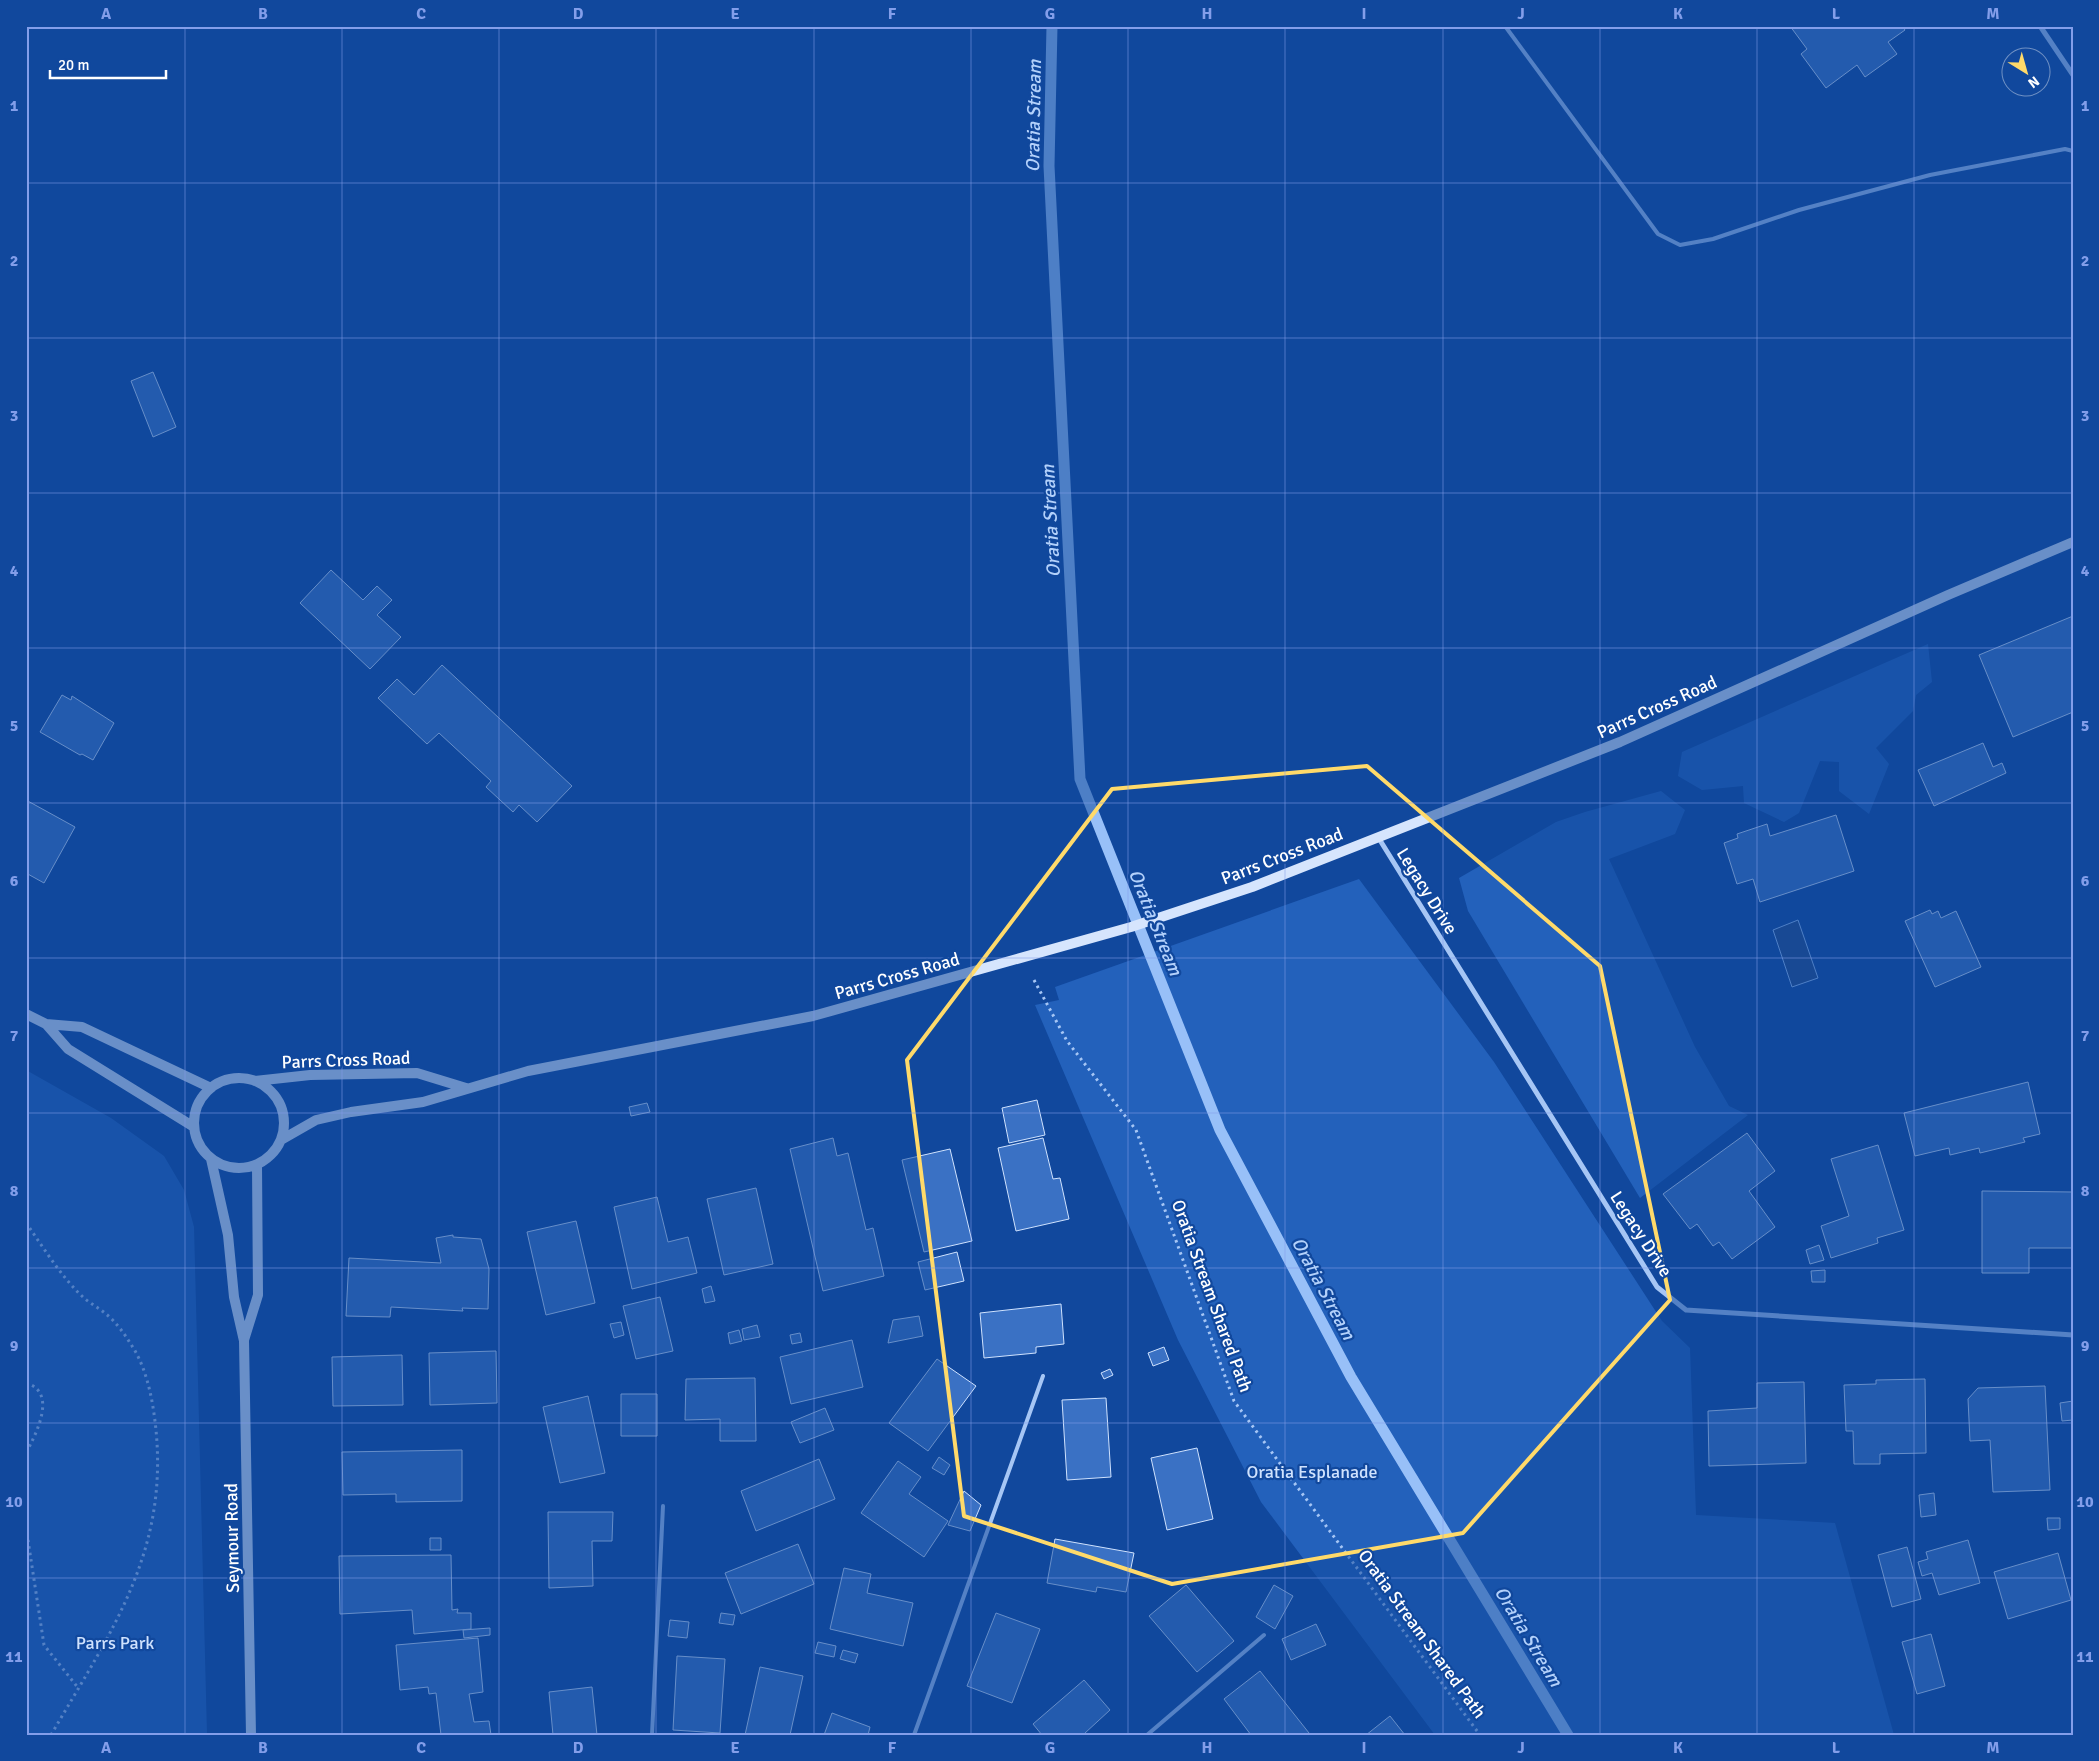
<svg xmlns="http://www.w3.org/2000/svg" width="2099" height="1761" font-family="Signika,sans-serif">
	<rect width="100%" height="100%" fill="#11489d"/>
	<path fill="#2361bb" d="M1928,644l4,38 -16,13 -3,16 -37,37 13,16 -20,50 -30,-23v-29l-19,-1 -21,52 -15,9 -40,-19 -1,-17 -41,4 -24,-14 4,-24z
		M1661,791l24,19 -10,24 -66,25 86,188 34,59 19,9 -108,83 -172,-287 -9,-33 97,-56 29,-10z
		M1359,879l135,183 168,259 28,27 6,167 139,8 59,212h-459l-174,-233 -83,-162 -143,-335 24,-5 -4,-13z
		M26,1070l85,48 53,38 20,34 10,37 13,508h-181z"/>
	<path fill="#224b8a" stroke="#98c0f8" d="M1798,920l20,58 -26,9 -19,-57z"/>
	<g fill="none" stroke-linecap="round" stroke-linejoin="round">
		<path stroke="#98c0f8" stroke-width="11" d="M1052,26l-3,140 31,613 140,351 131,247 217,358"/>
	</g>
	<path fill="#3a71c4" stroke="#cfe2fe" d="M1790,26h112l3,4 -17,12 9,12 -32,23 -8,-12 -31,23 -25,-34 6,-5z
		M153,372l23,55 -23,10 -22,-56z
		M331,570l32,30 14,-14 15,14 -15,15 24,22 -31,32 -70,-66z
		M2073,616v96l-60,25 -34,-82z
		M442,665l130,121 -35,36 -18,-17 -6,7 -27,-25 5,-6 -52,-48 -12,11 -49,-46 19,-19 17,16z
		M62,695l9,5 1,-4 42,27 -21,37 -11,-6 -2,1 -40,-23z
		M1983,743l10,24 9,-4 4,10 -72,33 -16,-36z
		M26,800l49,27 -31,56 -18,-10z
		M1836,815l18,56 -94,31 -7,-23 -16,5 -13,-41 14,-5 -1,-4 30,-10 3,12z
		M1930,910l2,4 6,-3 3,7 15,-7 25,56 -46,20 -30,-66z
		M2028,1082l12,52 -17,4 2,4 -45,11 -1,-5 -29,7 -1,-7 -34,8 -11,-43z
		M1037,1100l8,35 -36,8 -7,-35z
		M647,1103l3,9 -19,4 -2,-9z
		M1747,1133l28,38 -26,20 26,36 -43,32 -13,-17 -6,4 -16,-22 -7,5 -27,-35z
		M833,1138l4,18 11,-3 18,77 7,-2 11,48 -61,15 -33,-142z
		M1043,1138l10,41 7,-1 9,41 -53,12 -18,-83z
		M1878,1145l26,85 -27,8 1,5 -47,15 -10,-32 28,-10 -18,-57z
		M950,1149l22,92 -48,11 -22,-92z
		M756,1188l17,76 -49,11 -17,-76z
		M1982,1191l91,1v56h-44v25h-47z
		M657,1197l11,45 20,-5 9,36 -65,16 -18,-82z
		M576,1221l19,82 -49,12 -19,-83z
		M453,1235v2l28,2 8,30 -1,40 -26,-1 1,3 -72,-4 -1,10 -44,-1 3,-58 92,5 -5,-25z
		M1819,1245l5,15 -14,4 -4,-14z
		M957,1252l7,29 -39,9 -7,-28z
		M1825,1270v12h-13l-1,-11z
		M711,1286l4,15 -10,2 -3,-14z
		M660,1297l13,54 -37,8 -13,-53z
		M1061,1304l3,40 -28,3v6l-52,5 -4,-45z
		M919,1316l4,20 -35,7 5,-23z
		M621,1322l3,13 -10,3 -4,-14z
		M757,1325l3,12 -16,3 -2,-11z
		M739,1330l3,11 -12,3 -2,-11z
		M800,1333l2,9 -10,2 -2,-9z
		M852,1340l11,47 -72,17 -11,-47z
		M1164,1347l5,13 -16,6 -5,-13z
		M496,1351l1,52 -67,2 -1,-52z
		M402,1355l1,50 -70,1 -1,-49z
		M937,1359l39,27 -48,65 -39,-28z
		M1110,1369l3,6 -9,4 -3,-6z
		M755,1378l1,63h-36v-22l-35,1 1,-41z
		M1925,1379l1,74 -46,1v10h-26l-1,-33h-7l-2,-46 32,-1v-4z
		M1804,1382l2,81 -97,3 -1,-55 49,-3v-25z
		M2045,1386l5,104 -57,2 -3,-52 -20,1 -2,-42 10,-11z
		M621,1394h36v42h-36z
		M588,1396l17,77 -45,10 -17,-76z
		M1106,1398l5,79 -44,3 -5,-80z
		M2073,1401v19l-11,1 -2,-18z
		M825,1408l9,22 -34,13 -9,-21z
		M1197,1448l16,71 -46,11 -16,-72z
		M462,1450v51l-66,1v-8l-53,1 -1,-43z
		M939,1457l11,8 -6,10 -12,-7z
		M819,1459l16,40 -79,32 -15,-40z
		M898,1461l23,16 -12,17 39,27 -24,36 -63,-44z
		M964,1491l17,14 -11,26 -22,-6z
		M1934,1493l2,22 -15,2 -2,-22z
		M548,1512h65l-1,29h-20l1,45 -44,2z
		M2047,1518h13v11l-12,1z
		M430,1538h11v12h-11z
		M1055,1539l79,14 -8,39 -29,-5 -1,5 -49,-9z
		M1968,1540l12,43 -41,12 -7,-22 -10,3 -4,-14 10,-3 -2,-7z
		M798,1544l16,40 -73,30 -16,-41z
		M1907,1547l14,52 -29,8 -14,-52z
		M2058,1553l13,47 -63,19 -14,-47z
		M451,1555l1,55 6,-1 -1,4h14v16l-57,5 -2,-24 -72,4 -1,-58z
		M844,1568l27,6 -4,19 46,10 -10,43 -73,-17z
		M1186,1585l48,56 -37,31 -48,-56z
		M1274,1585l19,11 -18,33 -19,-12z
		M721,1613l14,2 -2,10 -14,-2z
		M996,1613l44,16 -28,74 -45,-17z
		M670,1620l19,2 -2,16 -19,-2z
		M1316,1624l10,21 -35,15 -9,-21z
		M490,1628v7l-26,3 -1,-8z
		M1931,1634l14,52 -28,8 -15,-52z
		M478,1638l5,54 -14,2 5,28 15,-1 2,14h-50l-5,-42 -7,1 -1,-7 -28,3 -4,-45z
		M818,1642l18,4 -2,11 -19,-4z
		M843,1650l15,4 -3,9 -15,-4z
		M677,1656l48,3 -5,74 -47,-3z
		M760,1667l43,9 -13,59h-45z
		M1260,1671l49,62 -2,2h-56l-27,-36z
		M1084,1680l26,30 -25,23 2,2h-45l-9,-11z
		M592,1687l5,48h-44l-4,-43z
		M832,1713l38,14 -2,8h-44z
		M1390,1716l15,19h-39z"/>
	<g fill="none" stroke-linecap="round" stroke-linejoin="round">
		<path stroke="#a6c6f5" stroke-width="3" stroke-dasharray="2.5 4" stroke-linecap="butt" d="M1034,980l33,61 69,89 98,271 246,334
			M26,1223c18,25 35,54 58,75 7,6 15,10 22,16 9,7 18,19 24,29 17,24 23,58 26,87 12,124 -46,203 -105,305
			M26,1383c32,9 10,51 0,70
			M26,1527l18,118 35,44"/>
		<path stroke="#a6c6f5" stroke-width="4" d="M1505,26l153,208 22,11 33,-6 86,-29 131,-35 135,-26 8,2
			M652,1735l11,-229
			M914,1735l129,-359
			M1147,1735l117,-100"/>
		<path stroke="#a6c6f5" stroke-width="5" d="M2040,26l33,49
			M1378,837l279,450 29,23 387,25"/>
		<path stroke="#d6e5fd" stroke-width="10" d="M26,1014l20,10 22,25 126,78
			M46,1024l36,3 129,61
			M194 1123a45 45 0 1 1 90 0a45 45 0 1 1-90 0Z
			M255,1081l55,-6 107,-2 49,15
			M281,1140l35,-20 35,-8 72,-10 105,-31 285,-55 318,-89 121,-40 368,-145 328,-147 125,-53
			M211,1159l17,76 6,62 10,44 7,394
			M244,1340l14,-45 -1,-130"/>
	</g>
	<path d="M0 0H2099V1761H0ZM1367,766l233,200 70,334 -207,233 -291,51 -208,-68 -57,-456 205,-271z" fill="#11489d" fill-opacity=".55" fill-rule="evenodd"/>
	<path fill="none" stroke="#ffda6a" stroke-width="4" stroke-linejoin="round" d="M1367,766l233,200 70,334 -207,233 -291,51 -208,-68 -57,-456 205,-271z"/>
	<path fill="none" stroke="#839eea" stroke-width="1" stroke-opacity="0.55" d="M185,26v1709M342,26v1709M499,26v1709M656,26v1709M814,26v1709M971,26v1709M1128,26v1709M1285,26v1709M1443,26v1709M1600,26v1709M1757,26v1709M1914,26v1709M26,183h2047M26,338h2047M26,493h2047M26,648h2047M26,803h2047M26,958h2047M26,1113h2047M26,1268h2047M26,1423h2047M26,1578h2047"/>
	<g text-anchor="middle" stroke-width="4.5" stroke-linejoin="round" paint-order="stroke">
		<g font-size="18" fill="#fff" stroke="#11489d">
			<text transform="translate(1657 707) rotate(-24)" y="6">Parrs Cross Road</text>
			<text transform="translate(1282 856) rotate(-21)" y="6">Parrs Cross Road</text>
			<text transform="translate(1427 891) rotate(58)" y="6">Legacy Drive</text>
			<text transform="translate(897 976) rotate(-16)" y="6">Parrs Cross Road</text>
			<text transform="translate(346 1060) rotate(-2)" y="6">Parrs Cross Road</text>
			<text transform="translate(1641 1234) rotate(57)" y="6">Legacy Drive</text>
			<text transform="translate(1212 1296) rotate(70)" y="6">Oratia Stream Shared Path</text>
			<text transform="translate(232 1538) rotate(-91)" y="6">Seymour Road</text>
			<text transform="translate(1422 1634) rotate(54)" y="6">Oratia Stream Shared Path</text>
		</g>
		<g font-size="18" fill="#cfe2fe" stroke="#11489d">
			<text x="1312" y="1478">Oratia Esplanade</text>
			<text x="115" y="1649">Parrs Park</text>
		</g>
		<g font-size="19" font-style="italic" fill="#b3d1fb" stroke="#11489d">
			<text transform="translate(1033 116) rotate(-89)" y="7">Oratia Stream</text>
			<text transform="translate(1050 521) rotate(-93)" y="7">Oratia Stream</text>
			<text transform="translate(1156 922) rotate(68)" y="7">Oratia Stream</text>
			<text transform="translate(1324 1288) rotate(62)" y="7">Oratia Stream</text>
			<text transform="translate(1529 1636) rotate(59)" y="7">Oratia Stream</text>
		</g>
	</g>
	<rect width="2099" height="1761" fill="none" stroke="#11489d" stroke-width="55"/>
	<g transform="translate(2026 72) rotate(143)"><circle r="24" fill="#11489d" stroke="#7091c4"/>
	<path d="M0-4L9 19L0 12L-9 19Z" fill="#ffda6a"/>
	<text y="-8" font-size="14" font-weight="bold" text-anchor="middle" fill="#ffffff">N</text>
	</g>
	<path d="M50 70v8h116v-8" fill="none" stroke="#ffffff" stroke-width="2.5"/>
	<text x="58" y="70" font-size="15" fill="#ffffff" stroke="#11489d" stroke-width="4" paint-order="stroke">20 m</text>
	<rect x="28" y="28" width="2044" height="1706" fill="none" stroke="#839eea" stroke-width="2"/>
	<g font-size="16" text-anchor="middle" font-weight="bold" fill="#839eea">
		<text x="106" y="19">A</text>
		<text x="263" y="19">B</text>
		<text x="421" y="19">C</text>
		<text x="578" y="19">D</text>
		<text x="735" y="19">E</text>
		<text x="892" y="19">F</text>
		<text x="1050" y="19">G</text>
		<text x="1207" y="19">H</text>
		<text x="1364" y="19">I</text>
		<text x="1521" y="19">J</text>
		<text x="1678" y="19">K</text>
		<text x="1836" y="19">L</text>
		<text x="1993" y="19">M</text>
		<text x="14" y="111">1</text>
		<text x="2085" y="111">1</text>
		<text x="14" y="266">2</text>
		<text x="2085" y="266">2</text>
		<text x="14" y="421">3</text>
		<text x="2085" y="421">3</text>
		<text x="14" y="576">4</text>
		<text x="2085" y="576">4</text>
		<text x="14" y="731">5</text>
		<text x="2085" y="731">5</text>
		<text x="14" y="886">6</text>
		<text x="2085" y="886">6</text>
		<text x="14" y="1041">7</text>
		<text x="2085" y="1041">7</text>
		<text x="14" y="1196">8</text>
		<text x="2085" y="1196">8</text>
		<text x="14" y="1351">9</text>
		<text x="2085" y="1351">9</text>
		<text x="14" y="1507">10</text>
		<text x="2085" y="1507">10</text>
		<text x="14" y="1662">11</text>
		<text x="2085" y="1662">11</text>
		<text x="106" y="1753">A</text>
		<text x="263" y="1753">B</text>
		<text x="421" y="1753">C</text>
		<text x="578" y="1753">D</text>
		<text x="735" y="1753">E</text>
		<text x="892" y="1753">F</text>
		<text x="1050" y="1753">G</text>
		<text x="1207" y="1753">H</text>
		<text x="1364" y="1753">I</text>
		<text x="1521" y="1753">J</text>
		<text x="1678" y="1753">K</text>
		<text x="1836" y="1753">L</text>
		<text x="1993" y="1753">M</text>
	</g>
</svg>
